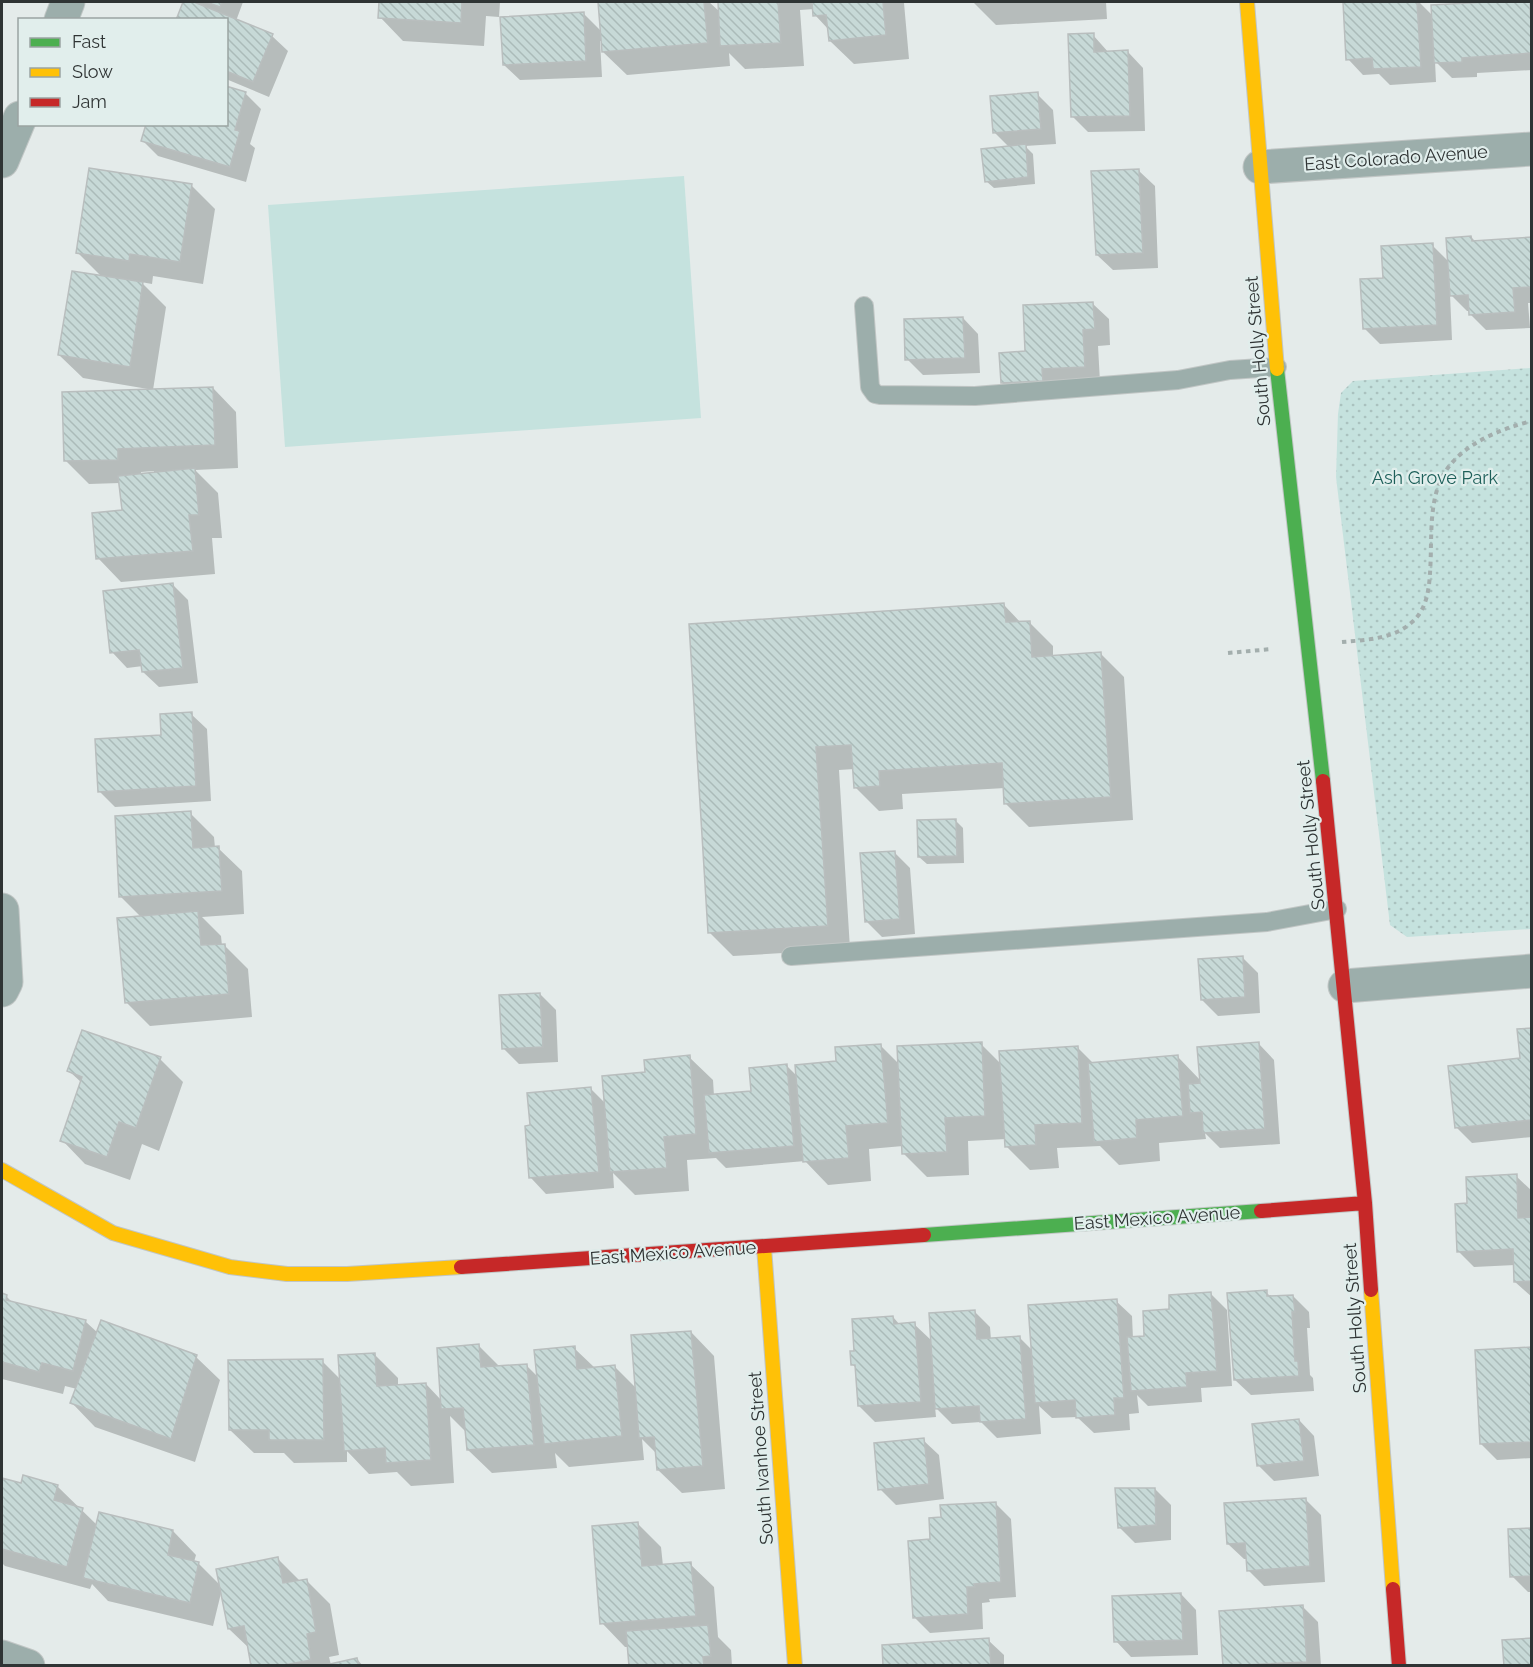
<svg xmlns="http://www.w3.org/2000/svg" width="1533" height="1667" font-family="Raleway,sans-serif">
	<defs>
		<pattern id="park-dots" width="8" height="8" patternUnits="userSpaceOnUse" patternTransform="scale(1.5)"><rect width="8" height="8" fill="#c5e2de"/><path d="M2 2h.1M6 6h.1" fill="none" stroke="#aac2bf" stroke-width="1.8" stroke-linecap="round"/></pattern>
		<pattern id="building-back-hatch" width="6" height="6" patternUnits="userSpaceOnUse" patternTransform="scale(1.5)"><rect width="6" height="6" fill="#c7d9d7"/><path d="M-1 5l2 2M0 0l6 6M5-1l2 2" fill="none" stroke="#abbbb9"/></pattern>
	</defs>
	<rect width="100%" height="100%" fill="#e4ebea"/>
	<path fill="url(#park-dots)" d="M1531,368v561l-124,8 -17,-12 -54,-448 2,-63 3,-21 12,-12z"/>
	<path fill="#c5e2de" d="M684,176l17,242 -416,29 -17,-242z"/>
	<path fill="#0003" fill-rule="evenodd" d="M185,2l13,3 -3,-3h48l-7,19 36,15 16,15 -19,46 -43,-18v-59h-49z
		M381,2h119l-1,15 -13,-1 -2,30 -81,-5 -23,-24z
		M599,2h110l11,10 -1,-10h196l-11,1 5,56 -55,5 -24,-23 -1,-11 -14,-15 -1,-6 -14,1 4,56 -59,3 -16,-16 1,13 -103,9 -24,-23 -1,-11h-2l2,36 -82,3 -16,-15 79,-52 19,19z
		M973,2h133l1,17 -111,6z
		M1344,2h75l14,14 -1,-10 98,-4 2,68 -55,3v4l-25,1 -17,-17 1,21 -46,3 -11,-11 -16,1 -15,-16z
		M1093,35l16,18 19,-1 15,16 2,63 -57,1 -16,-16z
		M245,93l16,16 -11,35 5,4 -9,34 -88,-26 -16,-16 84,-16z
		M1037,94l16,16 3,34 -31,2 8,8 2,30 -41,4 -8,-7 24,-33 -16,-16z
		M90,169l102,17 23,23 -12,75 -50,-8 -1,8 -11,-2 25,25 -13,83 60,-2 23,24 2,56 -43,2 23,23 4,45h-10l3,36 -94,8 -23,-24 25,-47 -3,-28 -31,1 -24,-24 83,-70v-1l-65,-11 -24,-23 43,-78 -25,-25zM154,471v3l-13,1v-3z
		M1139,171l16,15 3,82 -45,2 -16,-15z
		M1471,237l5,5 56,-3v64h-4l2,25 -44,2 -16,-16v-3h-3l-17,-17 2,46 -72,4 -16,-16 20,-49 48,-34 17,17z
		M1093,304l16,15 1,26 -12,1 2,36 -82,16 -16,-15 25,-30z
		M963,318l15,16 2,39 -57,2 -16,-16z
		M172,584l16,16 10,83 -39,4 -16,-15v-6l-16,2 -15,-16z
		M1004,605l17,18 8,-1 24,24v11l48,-3 23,23 9,143 -104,7 -23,-23 -1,-16 -103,6 1,15 -24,2 -24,-24 -1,-18 -15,1 11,179 -117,7 -23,-23 -20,-308z
		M191,714l16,15 4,72 -96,6 -16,-16z
		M190,813l24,24 1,11h3l24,23 2,43 -42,3 19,19 1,10 2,-1 24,24 4,48 -102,9 -23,-23 15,-85 -21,-21z
		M955,820l8,8 1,35 -37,1 -8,-7z
		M895,853l15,15 5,66 -33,3 -16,-16z
		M1242,957l16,16 2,40 -42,3 -16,-16z
		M540,994l16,16 2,52 -39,2 -15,-15z
		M1532,1029v108l-60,6 -16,-16 66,-68z
		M981,1044l20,20 76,-17 17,17 84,-7 23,24 58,-37 15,16 6,84 -60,4 -15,-15 1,6 -47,4 1,18 -41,4 -19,-19 -43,2 2,20 -29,2 -24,-24v-7l-38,2 1,34 -42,2 -23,-23 -1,-8 -34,3 2,32 -43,4 -23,-24 -79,7 -10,-10 -29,2 2,31 -54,4 -22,-22 1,15 -68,6 -15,-16 1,-52 59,-37 14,14 42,-30 42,-16 24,23 1,16 38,-3 35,-27 11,11 82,-32 20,20z
		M160,1059l23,23 -24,69 -17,-7 -12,36 -45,-16 -23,-24 20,-57 -13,-12z
		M1516,1176l16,15v106l-17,-15v-17l-41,2 -16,-16 11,-46z
		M1266,1292l6,6 21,-2 16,16 1,16h-3l3,47 3,3 1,13 -63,4 -16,-15z
		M1211,1294l16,16 5,76 -31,2 1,14 -54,4 -11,-11 2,18 -10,1 1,16 -36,3 -17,-16 -25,1 -13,-12 2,28 -44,4 -16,-16 -29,2 -17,-17 1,10 -61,5 -16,-16 -2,-37 -4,-4 3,-13 37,-35 7,8 14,-1 18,17 43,-29 15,15 1,13 29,-2 12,12 84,-49 16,15 1,23 13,-1 25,-28z
		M2,1295l4,1 7,7 73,19 12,11 98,24 24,23 -25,82 -100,-35 -23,-24 5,-14 -12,-3 -2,8 -61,-15z
		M691,1332l23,24 11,133 -43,4 -24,-23 -1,-16 -15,-15 2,21 -75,7 -14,-14 2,15 -65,5 -24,-23 -1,-17 -17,-17 4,67 -43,3 -14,-14 -28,2 -22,-23v11l-53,1 -10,-10h-30l-24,-23 92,-69 19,19 33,-26 24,24v8l28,-2 16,17 37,-55 21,21 26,-2 12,12 36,-29 21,20 19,-2 23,23z
		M1532,1348v110l-35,2 -16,-16z
		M1299,1420l15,16 5,40 -45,5 -16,-16z
		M923,1440l16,15 5,44 -48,6 -16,-16z
		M2,1480l20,5 35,1 40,39 76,6 23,24 -2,7 5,2 22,22 57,-27 22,22 6,-1 24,24 9,51 -10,2 2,8 26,-6 6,7h-110l-3,-17 -21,-20 -7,-40 -9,37 -105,-25 -16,-17 -2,5 -85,-23 -3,-3z
		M1155,1489l16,16v35l-36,3 -16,-16z
		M1305,1499l16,16 4,67 -61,4 -16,-16v-11h-4l-16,-15z
		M995,1503l16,16 5,78 -27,2 1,3 -8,1 1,26 -53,4 -16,-16 18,-76 10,-23z
		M638,1524l23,23 2,19 27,-2 24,23 4,50 13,13 1,16h-102l-1,-19h-4l-23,-24z
		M1532,1529v63h-4l-16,-16z
		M1181,1594l15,16 2,45 -67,2 -15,-16z
		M1303,1607l15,15 3,44h-96z
		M988,1640l16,15v11h-119z"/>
	<path fill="url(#building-back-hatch)" stroke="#b9bebe" stroke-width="1.5" d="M183,2h11l79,32 -20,48 -27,-11v-51h-50z
		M206,2h16l-2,5z
		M379,2h83l-1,21 -83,-5z
		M598,2h106l4,41 -106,9z
		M718,2h60l3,41 -61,3z
		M812,2h71l3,33 -57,6 -3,-26 -13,1z
		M1343,2h74l4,65 -48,2 -1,-11 -26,2z
		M1487,2h43l2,51 -70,5v4l-28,1 -3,-58z
		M584,12l2,49 -83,4 -3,-48z
		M1094,33v19l34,-2 2,66 -59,1 -3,-83z
		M226,86l20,6 -11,38 5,1 -10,36 -89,-26 5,-17h80z
		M1038,92l3,37 -48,4 -3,-37z
		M1026,144l2,33 -43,5 -4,-33z
		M89,168l103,16 -12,78 -50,-8 -1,7 -53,-8z
		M1139,169l4,84 -47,2 -5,-84z
		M1471,236l1,5 60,-4v50l-19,1 2,24 -46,3 -1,-20 -18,1 -4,-58z
		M1433,243l4,82 -74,4 -3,-50 23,-1 -2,-32z
		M72,271l71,11 -13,85 -72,-12z
		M1093,302l2,27 -12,1 2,37 -43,2 1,12 -42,2 -2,-30 26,-2 -2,-46z
		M963,317l2,41 -60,2 -1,-41z
		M213,387l2,58 -97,4v11l-54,1 -2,-69z
		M195,468l4,47h-10l4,36 -97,8 -4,-46 30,-3 -4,-34z
		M173,583l10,85 -41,4 -3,-22 -29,3 -7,-62z
		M1004,603l2,19 24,-1 2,36 69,-5 10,145 -107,7 -2,-41 -123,8 1,15 -26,2 -3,-43 -35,2 12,179 -120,7 -19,-309z
		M192,712l4,74 -98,6 -3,-53 66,-4 -1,-21z
		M191,811l2,37 26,-2 3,45 -103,6 -4,-81z
		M956,819l1,37 -39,1 -1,-37z
		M895,851l5,68 -35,3 -5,-69z
		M198,911l3,34 24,-1 4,50 -104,9 -8,-85z
		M1243,956l2,41 -44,3 -3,-41z
		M540,993l3,54 -41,2 -3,-54z
		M1532,1028v92l-77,8 -7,-62 72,-8 -3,-29z
		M82,1030l79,27 -25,71 -17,-6 -12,35 -47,-16 22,-64 -15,-6z
		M982,1042l3,74 -40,2 2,34 -45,2 -5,-108z
		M1259,1042l6,87 -62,4 -1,-21 -12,1 -2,-29 12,-1 -3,-36z
		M881,1044l7,79 -42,3 3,32 -46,4 -8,-97 41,-4 -1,-14z
		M1078,1046l4,77 -47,2 1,20 -31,2 -6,-96z
		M690,1055l6,79 -32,3 3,31 -57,4 -8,-96 43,-4 -1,-12z
		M1178,1055l5,61 -47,4 1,18 -43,4 -6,-79z
		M787,1064l7,82 -85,7 -5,-58 47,-4 -2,-23z
		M591,1087l8,85 -70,6 -4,-52 5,-1 -3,-32z
		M1517,1174l1,44 14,-1v64l-18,1 -1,-33 -56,3 -2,-48 12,-1 -1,-26z
		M1267,1290v6l26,-1 2,17h-3l3,49h3l1,15 -65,4 -7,-87z
		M1211,1292l6,79 -31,2 1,14 -56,4 -4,-54 17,-1 -1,-25 26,-2v-14z
		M2,1293l5,2 -1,5 80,20 -13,51 -31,-8 -3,9 -37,-10z
		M1117,1299l7,99h-10l1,17 -39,3 -1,-18 -40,3 -7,-98z
		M975,1310l2,29 43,-3 6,83 -46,3 -1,-16 -44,3 -6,-96z
		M893,1316l1,8 21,-2 6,80 -63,4 -3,-41h-4l-1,-14h4l-2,-32z
		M101,1320l96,35 -26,84 -101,-36z
		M691,1331l12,135 -46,4 -3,-33 -15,1 -8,-103z
		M479,1344l2,23 46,-3 7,81 -67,5 -4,-42 -22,1 -4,-61z
		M575,1346l2,23 38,-4 7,71 -78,8 -10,-94z
		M1532,1347v95l-52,2 -5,-94z
		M375,1353l2,33 49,-3 5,77 -45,3 -1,-15 -41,3 -6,-96z
		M323,1359l1,81h-55v-10h-40l-1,-70z
		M1299,1419l5,42 -47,5 -5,-42z
		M924,1438l5,46 -51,6 -4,-47z
		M23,1475l35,10 -4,15 29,8 -16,59 -65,-18v-71l19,5z
		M1115,1488h40l1,37 -38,3z
		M1306,1498l4,68 -63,5 -2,-28 -18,1 -3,-41z
		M996,1502l5,80 -27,2 1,3h-8l1,27 -55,4 -5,-77 22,-2 -1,-21 12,-1 -1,-12z
		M99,1512l74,18 -5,25 31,7 -9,41 -107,-25z
		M638,1522l4,44 49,-4 5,54 -96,8 -8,-98z
		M1532,1528v48l-22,1 -2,-48z
		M278,1557l5,26 24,-4 9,53 -9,2 4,26 -32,6h-28l-7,-40 -16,3 -12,-60z
		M1181,1593l2,47 -69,2 -2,-46z
		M1303,1605l4,57 -84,4 -4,-55z
		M708,1625l3,31 -8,1 1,9h-75l-3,-35z
		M989,1638l2,28h-108l-1,-21z
		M1532,1638v28h-28l-2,-26z
		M357,1658l2,8h-38z"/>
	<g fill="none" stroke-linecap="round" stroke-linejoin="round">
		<defs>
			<path id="lane" d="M864,306l6,81 5,7 5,1 95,1 203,-16 52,-10 47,-3
				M791,956l476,-34 70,-13"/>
			<path id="street" d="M61,20l7,-18
				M2,161l18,-43
				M1260,167l272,-18
				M2,910l4,72 -4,8
				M1345,986l187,-15
				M2,1657l26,9"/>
			<path id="fast" d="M1277,369l46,412
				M924,1235l337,-24"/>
			<path id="slow" d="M1247,2l30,367
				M2,1170l111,63 117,34 57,7h60l114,-7
				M764,1247l31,419
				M1371,1290l22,299"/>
			<path id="jam" d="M1323,781l42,422 6,87
				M1261,1211l104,-8
				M461,1267l463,-32
				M1393,1589l6,77"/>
		</defs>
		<use href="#lane" stroke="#c1c6c5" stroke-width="20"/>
		<use href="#street" stroke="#c1c6c5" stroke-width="35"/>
		<use href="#fast" stroke="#c1c6c5" stroke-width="16"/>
		<use href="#slow" stroke="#c1c6c5" stroke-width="16"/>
		<use href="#jam" stroke="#c1c6c5" stroke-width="16"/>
		<path stroke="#a3aead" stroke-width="4" stroke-dasharray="4.5 4.5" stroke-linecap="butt" d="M1342,642c23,-2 51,-3 69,-19 15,-12 18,-32 19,-50 2,-27 -1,-60 8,-86 13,-39 58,-57 94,-66
			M1228,653l44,-4"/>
		<use href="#lane" stroke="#9caeab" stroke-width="18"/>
		<use href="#street" stroke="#9caeab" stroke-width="33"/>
		<use href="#fast" stroke="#4caf50" stroke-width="14"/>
		<use href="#slow" stroke="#ffc107" stroke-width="14"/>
		<use href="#jam" stroke="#c62828" stroke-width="14"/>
	</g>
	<g text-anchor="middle" stroke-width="4.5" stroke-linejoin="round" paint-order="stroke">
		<g font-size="18" fill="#2f3434" stroke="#e1eeec">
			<text transform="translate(1396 158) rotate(-4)" y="6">East Colorado Avenue</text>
			<text transform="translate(1258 351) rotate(-95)" y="6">South Holly Street</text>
			<text transform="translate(1311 835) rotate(-96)" y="6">South Holly Street</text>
			<text transform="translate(1157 1218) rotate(-4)" y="6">East Mexico Avenue</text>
			<text transform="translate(673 1253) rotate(-4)" y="6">East Mexico Avenue</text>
			<text transform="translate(1355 1318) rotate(-94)" y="6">South Holly Street</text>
			<text transform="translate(761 1458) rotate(-94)" y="6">South Ivanhoe Street</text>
		</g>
		<g font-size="18" fill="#1d5f59" stroke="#e1eeec">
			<text x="1435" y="484">Ash Grove Park</text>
		</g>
	</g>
	<rect width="1533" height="1667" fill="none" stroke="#2f3434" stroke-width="6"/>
	<rect x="18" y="18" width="210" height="108" fill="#e1eeec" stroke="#9aa4a2" stroke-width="1.5"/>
	<rect x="30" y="38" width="30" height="9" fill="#4caf50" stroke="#9aa4a2" stroke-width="1.5"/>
	<text x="72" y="48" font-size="18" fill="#2f3434">Fast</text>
	<rect x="30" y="68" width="30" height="9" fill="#ffc107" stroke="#9aa4a2" stroke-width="1.5"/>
	<text x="72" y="78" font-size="18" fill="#2f3434">Slow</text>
	<rect x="30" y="98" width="30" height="9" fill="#c62828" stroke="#9aa4a2" stroke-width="1.5"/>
	<text x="72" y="108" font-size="18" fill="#2f3434">Jam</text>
</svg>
